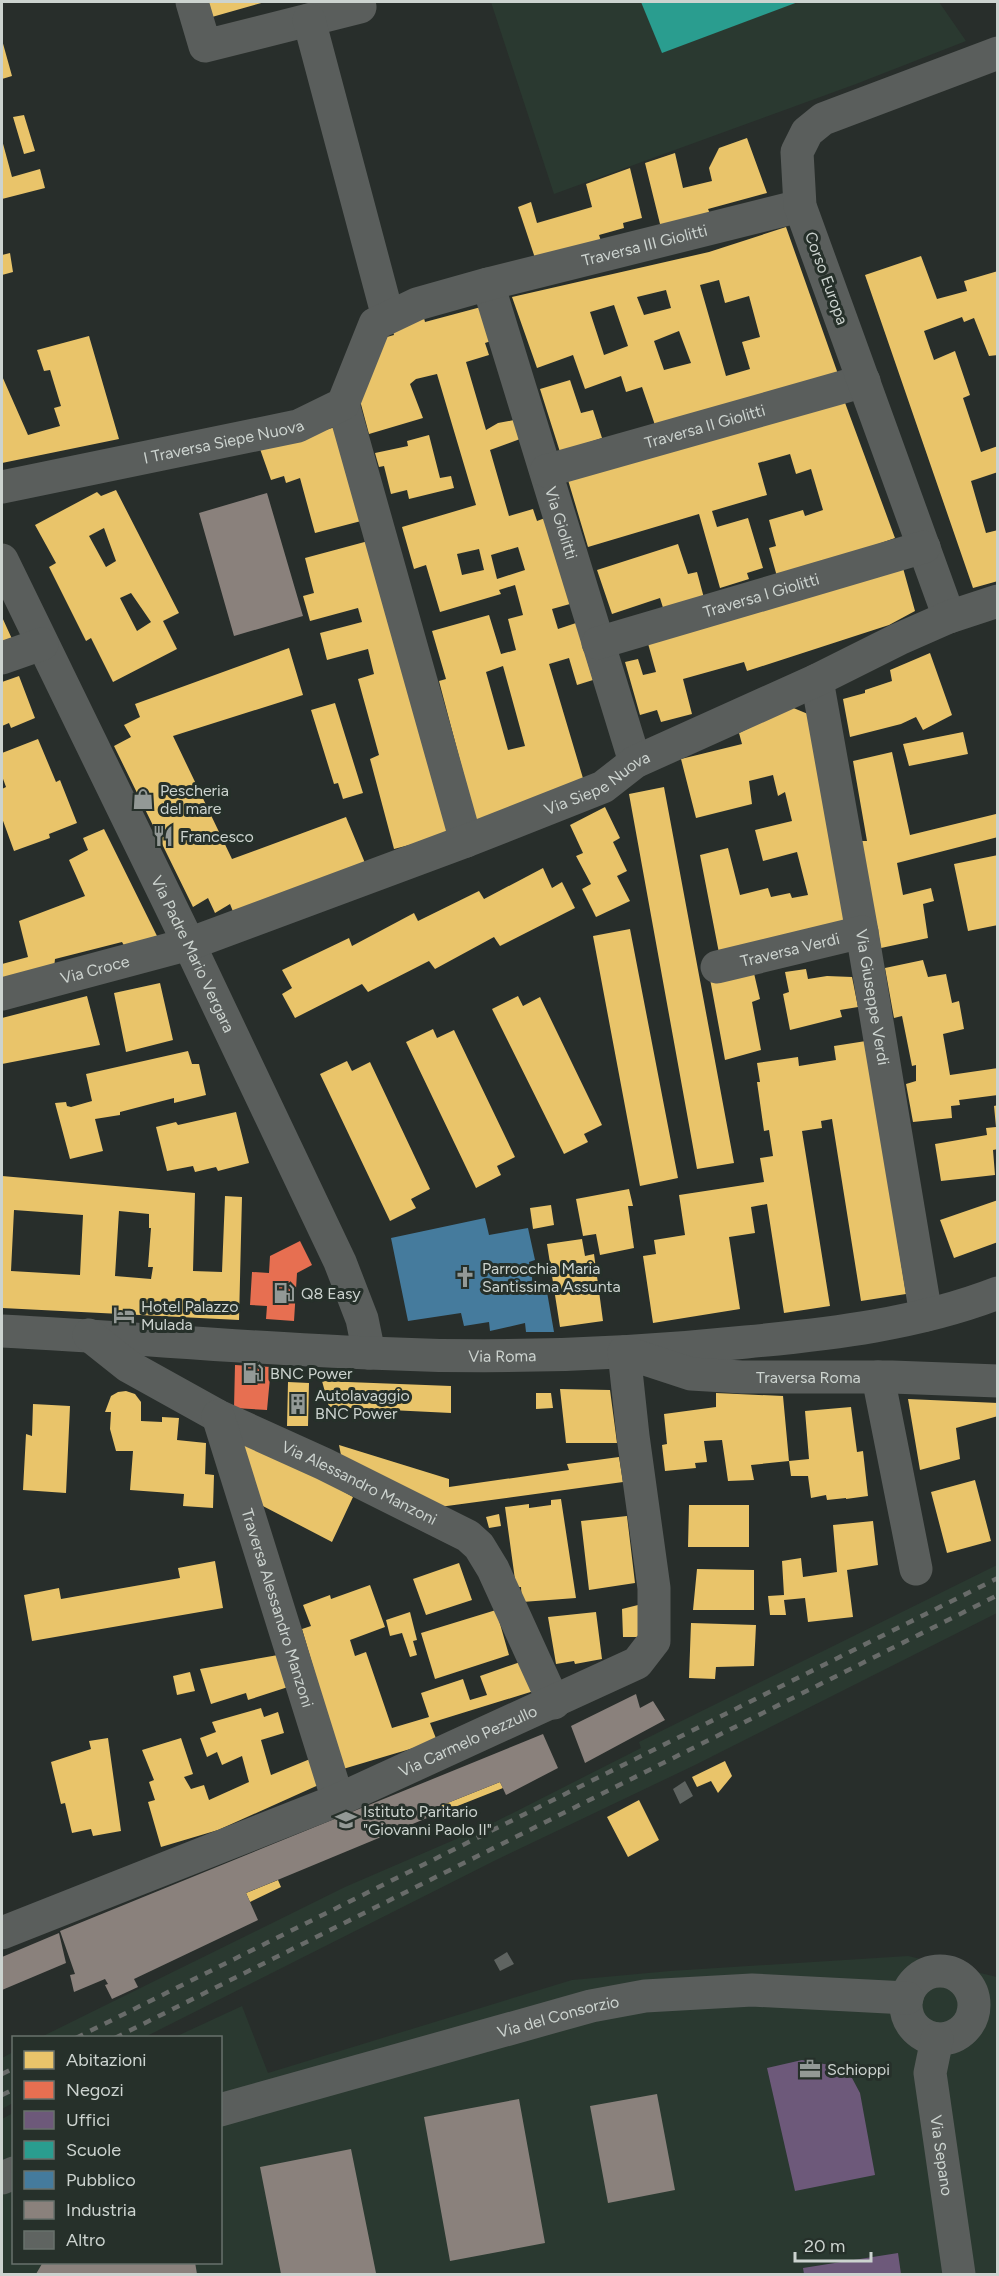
<svg xmlns="http://www.w3.org/2000/svg" width="999" height="2276" font-family="Figtree,sans-serif">
	<rect width="100%" height="100%" fill="#282e2b"/>
	<path fill="#2a3930" d="M491,2h448l27,39 -110,43 -302,110z
		M997,1565v48l-302,152 -199,95 -351,177h-104l304,-150 146,-63 150,-76 -2,-6z
		M908,1956l89,21v297h-995v-155l11,-6 1,149h206v-224l-45,-1 67,-31 26,67 304,-93 98,-9z
		M13,2052v51l-11,6v-51z"/>
	<path fill="#e9c46a" fill-rule="evenodd" d="M208,2h57l-53,15z
		M2,40l10,36 -10,3z
		M24,115l11,36 -11,3 -11,-37z
		M747,138l20,55 -59,16 3,7 -50,12 -16,-65 30,-10 8,35 29,-7 -3,-13 10,-20z
		M2,140l10,37 28,-8 5,19 -43,11z
		M630,168l12,50 -19,5 1,5 -25,7 3,9 -66,17 -18,-54 13,-5 6,21 55,-16 -6,-23z
		M786,227l52,147 -181,57 -15,-44 -16,5 -5,-16 -36,13 -12,-34 -36,13 -25,-71 197,-45zM719,280l6,23 24,-7 11,41 -18,5 8,27 -24,7 -26,-91zM666,290l5,18 -27,7 -7,-18zM614,305l14,41 -24,9 -14,-43zM679,331l12,32 -27,7 -10,-29z
		M10,253l3,19 -11,3v-20z
		M921,256l16,43 30,-8 -3,-10 34,-10v84l-9,1 -15,-38 -10,4 -2,-5 -38,14 10,29 21,-9 15,44 -7,3 18,54 17,-6v26l-27,9 15,52 12,-3v51l-25,7 -108,-313z
		M481,307l10,34 -6,2 4,12 -23,7 20,68 12,-7 16,-3 6,19 -30,11 19,66 24,-7 4,12 8,-3 25,86 -18,5 6,20 18,-6 17,57 -16,5 -8,-27 -20,6 36,121 -108,40 -38,-144 7,-2 -14,-48 57,-16 12,39 15,-4 -8,-31 15,-4 -8,-30 -16,5 2,4 -61,18 -14,-47 -12,4 -12,-42 74,-22 -39,-131 -21,5 -6,5 13,34 -54,16 -11,-41 22,-54 14,-4 -2,-7 31,-14 2,8zM518,547l7,23 -28,9 -6,-24zM479,549l5,21 -22,5 -5,-21zM503,666l22,80 -17,4 -22,-78z
		M89,336l30,103 -117,24v-87l26,59 32,-9 -6,-18 7,-2 -11,-36 -6,1 -7,-21z
		M570,380l11,33 12,-3 9,28 -42,14 -20,-63z
		M844,400l51,138 -117,42 -9,-32 7,-2 -7,-26 34,-10 2,6 18,-6 -12,-41 -15,5 -6,-20 -32,9 9,32 -55,16 5,16 31,-9 15,50 -16,5 2,6 -29,9 -21,-74 -111,33 -20,-67z
		M339,426l26,94 -50,13 -15,-55 -14,5 -2,-7 -13,4 -11,-31z
		M429,435l11,43 11,-2 3,12 -45,11 -2,-9 -16,4 -7,-28 -5,1 -4,-14 33,-7 -1,-5z
		M116,490l63,123 -16,8 14,28 -64,33 -22,-44 -5,3 -37,-74 7,-4 -21,-38 62,-33 4,4zM104,528l12,33 -10,6 -17,-31zM131,593l20,29 -14,9 -17,-33z
		M372,540l79,294 -57,15 -24,-90 9,-4 -21,-76 16,-5 -6,-25 -41,11 -7,-27 42,-11 -4,-14 -48,13 -7,-25 11,-3 -9,-35z
		M678,544l10,30 9,-2 7,26 -40,13 -4,-13 -48,16 -15,-44z
		M903,568l12,43 -26,14 -142,46 -3,-9 -61,17 9,35 -31,8 -4,-12 -17,5 -15,-53 13,-3 5,16 13,-3 -9,-32z
		M2,617l10,22 -10,4z
		M289,648l14,47 -130,41 59,123 114,-42 19,46 -131,51 -4,-10 -15,9 -7,-15 -15,9 -79,-161 17,-9 -7,-12 16,-8 -5,-13z
		M930,653l22,62 -29,15 -7,-13 -15,7 -51,13 -7,-38 22,-6v-3l27,-9 -2,-11z
		M19,676l16,42 -24,10 -2,-5 -7,3v-44z
		M335,703l28,90 -20,6 -5,-16 -4,1 -23,-74z
		M791,707l17,7 39,206 -128,33 -19,-98 28,-7 12,47 28,-7 3,9 19,-4 2,5 16,-3 -11,-43 -34,9 -8,-31 37,-9 -7,-29 -7,4 -5,-21 -24,6 3,23 -56,14 -15,-59 61,-15 -3,-11z
		M963,732l5,22 -59,12 -6,-22z
		M38,739l18,43 4,-2 17,43 -28,11 1,4 -36,13 -12,-33v-29l4,-2 -4,-11v-23z
		M892,752l18,83 86,-21 2,23 -101,26 6,32 28,-7 3,13 -11,3 5,34 -47,10 -20,-107h6l-14,-80z
		M664,787l70,376 -37,6 -68,-375z
		M605,807l15,31 -7,4 14,29 -10,5 13,25 -34,16 -14,-28 9,-5 -15,-28 7,-3 -13,-28z
		M104,829l55,111 -33,9 -4,-7 -67,17 -1,9 -52,13v-17l26,-7 -9,-36 66,-25 -16,-36 19,-10 -5,-12z
		M998,855v70l-30,6 -14,-67z
		M543,868l9,20 10,-6 13,26 -75,38 -6,-9 -59,32 -6,-8 -61,31 -6,-8 -67,34 -13,-24 10,-6 -10,-18 67,-32 3,8 62,-33 4,8 61,-30 5,8z
		M630,929l48,249 -38,8 -47,-250z
		M923,960l5,17 18,-3 6,29 7,-2 5,28 -21,5 7,41 48,-7v27l-39,5 1,5 -9,1 1,12 -39,4 -7,-38 10,-3v-16l-4,1 -10,-50 -8,2 -9,-50z
		M753,969l7,30 -8,3 9,48 -36,10 -15,-81z
		M806,969l2,10 19,-3 25,1 6,30 -18,3 2,7 -52,13 -7,-36 6,-2 -4,-20z
		M160,983l13,57 -47,12 -12,-59z
		M87,996l13,49 -98,19v-46z
		M518,996l5,10 17,-9 62,128 -18,9 4,8 -24,12 -72,-145z
		M433,1029l4,9 17,-8 61,127 -18,9 4,9 -25,13 -70,-146z
		M866,1041l40,253 -45,7 -29,-182 -11,2 1,7 -20,3 28,175 -46,7 -17,-109 -16,3 4,26 -26,4 11,72 -87,14 -10,-67 13,-2 -2,-14 31,-5 -6,-40 85,-13 -4,-24 13,-2 -4,-26 -5,1 -7,-49h3l-3,-19 41,-6 1,9 37,-6 -2,-14z
		M188,1051l4,13h7l7,31 -32,8v-5l-54,14v3l-25,4 8,32 -33,8 -15,-56 11,-1 1,4 4,1 21,-6 -6,-27z
		M347,1061l5,10 18,-9 60,127 -19,10 5,9 -26,13 -70,-147z
		M998,1105v44l-5,1 2,25 -54,6 -6,-37 52,-9 -1,-7 10,-1 -2,-21z
		M236,1112l13,51 -31,8 -2,-4 -21,5 -2,-6 -26,5 -11,-44 20,-5 2,3z
		M2,1176l193,17 -2,78 29,1 3,-76 17,1 -3,123 -237,-12zM14,1210l69,5 -3,60 -69,-4zM119,1211l30,3v14h2l-3,39h5l-2,12 -36,-3z
		M629,1189l4,17h-5l6,42 -34,7 -4,-21 -13,2 -7,-37z
		M998,1200v42l-44,16 -14,-38z
		M551,1205l3,20 -21,4 -3,-21z
		M582,1239l3,17 9,-2 9,67 -43,6 -13,-83z
		M322,1381l129,5v27l-122,-6z
		M288,1382l21,1 -1,43h-21z
		M560,1389l50,1 7,53h-51z
		M126,1391l9,3 6,8v19l21,1v-5l17,1 -2,22 29,3 -1,31 9,1 -1,33 -30,-2 1,-12 -54,-4 3,-39h-17l-6,-22 1,-17h-6l6,-16 7,-4z
		M536,1393h15l2,15 -17,1z
		M716,1393l67,3 6,65 -38,4 3,15 -26,1 -6,-41 -18,1 3,21 -12,1 1,5 -31,3 -3,-26 5,-1 -3,-30 52,-7z
		M908,1399l90,4v13l-42,12 4,31 -40,11z
		M33,1404l37,2 -4,87 -43,-3 3,-56 6,2z
		M851,1407l6,45 6,-1 5,45 -22,3v-1l-19,2 -1,-5 -15,3 -3,-22h-17l-2,-15 20,-2 -4,-48z
		M250,1438l103,59 -21,45 -73,-38 -18,-59z
		M339,1445l110,34v8l120,-17 -2,-6 52,-7 4,25 -191,26 -89,-43z
		M975,1480l16,61 -44,12 -16,-61z
		M561,1499l15,99 -54,4 -1,-15h-5l-11,-80 24,-3v4l22,-3v-5z
		M689,1505h60v42h-61z
		M499,1514l2,12 -12,2 -3,-11z
		M627,1516l8,67 -46,7 -8,-69z
		M873,1521l5,44 -31,5 6,47 -45,5 -3,-24 -21,2 2,15h-16l-2,-19 16,-1 -2,-34 19,-3 2,19 34,-5 -4,-47z
		M215,1561l8,47 -191,33 -8,-46 35,-7 2,11 119,-21 -2,-10z
		M459,1563l13,37 -46,15 -13,-36z
		M697,1569l57,1v40h-61z
		M370,1585l15,42 -35,13 5,16 11,-4 26,76 37,-11 -8,-24 42,-14 7,21 17,-5 -7,-19 46,-16 11,30 -107,33 7,18 -94,28 -41,-140 9,-3 -8,-21 27,-10 1,4z
		M642,1604v33h-19l-1,-28z
		M496,1610l13,45 -74,24 -14,-46z
		M410,1612l7,28 -4,1 4,14 -7,2 -8,-24 -12,3 -4,-16z
		M596,1612l6,47 -27,5 -1,-3 -18,3 -8,-47z
		M691,1623l65,2 -2,41 -38,1 -1,12 -26,-1z
		M278,1655l10,32 -40,13 -2,-7 -35,11 -11,-35z
		M190,1672l5,19 -18,4 -4,-19z
		M261,1708l3,9 14,-5 6,21 -23,7 10,35 44,-18 8,26 -105,47 -57,17 -13,-45 7,-2 -6,-18 5,-2 -12,-30 39,-12 12,36 -9,3 7,12 13,-4 5,15 40,-18 -7,-26 -20,9 -5,-13 -10,5 -7,-19 16,-6 -4,-10z
		M108,1738l13,93 -28,5 -2,-7 -19,4 -7,-30 -4,1 -10,-42 40,-13 -2,-8z
		M725,1761l7,15 -14,17 -7,-12 -14,6 -5,-10z
		M500,1782l3,6 -76,30 -2,-6z
		M639,1800l20,40 -31,17 -21,-40z
		M278,1880l3,7 -31,15 -4,-9z"/>
	<path fill="#e76f51" d="M300,1241l12,24 -15,8 -3,48 -28,-2 1,-13 -17,-1 2,-33 17,1 1,-17z
		M235,1365l36,2 -4,43 -33,-2z"/>
	<path fill="#6d597a" d="M802,2060l33,6 17,12 8,15 15,82 -80,16 -28,-123z
		M898,2253l3,21h-97l-1,-6z"/>
	<path fill="#2a9d8f" d="M641,2h157l-136,51z"/>
	<path fill="#457b9d" d="M485,1218l4,17 39,-7 7,32 -6,2 6,32 12,-2 7,40h-28l-1,-9 -35,8 -1,-9 -25,4 -3,-13 -53,8 -17,-83z"/>
	<path fill="#8a817c" d="M267,493l36,123 -69,20 -35,-123z
		M636,1694l4,14 13,-7 12,19 -80,43 -14,-37z
		M543,1734l15,34 -52,27 -6,-13 -75,30 2,6 -181,75 12,27 -124,59 4,8 -26,12 -7,-14 3,-1 -3,-5 -31,13 -4,-17 5,-1 -15,-43z
		M59,1933l7,30 -64,27v-33z
		M657,2094l18,96 -67,13 -18,-97z
		M519,2099l26,144 -95,18 -26,-144z
		M351,2149l25,124 -95,1 -21,-107z
		M43,2262h152l2,12h-161z"/>
	<path fill="#5f6461" d="M685,1781l8,15 -13,8 -7,-15z
		M507,1952l7,12 -14,7 -6,-11z"/>
	<g fill="none" stroke-linecap="round" stroke-linejoin="round">
		<g stroke="#5a5e5c" stroke-width="33">
			<path d="M192,2l13,44 155,-39"/>
			<path d="M309,20l79,297"/>
			<path id="s1" d="M488,284l147,478"/>
			<path d="M343,404l123,437"/>
			<path id="s2" d="M546,471l318,-90"/>
			<path id="s3" d="M2,487l296,-61 45,-22 32,-80 42,-20 71,-20 312,-78"/>
			<path id="s4" d="M2,560l187,384 151,318 22,57 7,34"/>
			<path d="M949,617l-149,-411 -3,-54 10,-20 16,-13 175,-66"/>
			<path id="s5" d="M598,643l326,-96"/>
			<path d="M2,658l40,-14"/>
			<path id="s6" d="M817,680l45,252 64,383"/>
			<path id="s7" d="M717,967l145,-35"/>
			<path id="s8" d="M2,994l187,-50 277,-103 137,-54 32,-25 182,-82 82,-41 50,-22 49,-16"/>
			<path id="s9" d="M2,1331c122,6 244,17 367,22 126,6 252,2 377,-11 85,-8 172,-18 252,-49"/>
			<path id="s10" d="M89,1335l39,31 90,50 106,48 144,72 11,10 14,23 61,134"/>
			<path d="M878,1377l38,192"/>
			<path id="s11" d="M218,1416l120,384"/>
			<path id="s12" d="M2,1933l336,-133 299,-137 17,-22v-53l-21,-152 -9,-84 67,22 51,3h150l106,4"/>
			<circle cx="940" cy="2005" r="34"/>
			<path id="s13" d="M937,2039l-7,34 29,201"/>
			<path id="s14" d="M220,2110l371,-104 54,-10 107,-6 155,8"/>
			<path d="M2,2178l12,-5"/>
		</g>
		<path stroke="#686b69" stroke-width="4.5" stroke-dasharray="8 8" stroke-linecap="butt" d="M76,2038l922,-460
			M115,2038l883,-443
			M2,2074l12,-6
			M2,2095l12,-6"/>
	</g>
	<defs>
		<symbol id="shop-bare" viewBox="-9 -9 18 18"><path d="M-5-2.5h2.3a2.7 3.5 0 0 1 5.4 0H5L5.5 6h-11ZM-1.5-2.5h3a1.5 2.3 0 0 0-3 0Z" fill="#939996" stroke="#26302a" stroke-width="2.5" paint-order="stroke"/></symbol>
		<symbol id="restaurant-bare" viewBox="-9 -9 18 18"><path d="M-5-6h1v4h1v-4h1v4h1v-4h1v5L-1.5 .5V6h-2V.5L-5-1ZM5-6V6H3V1.5H1.5Q1.5-4 5-6Z" fill="#939996" stroke="#26302a" stroke-width="2.5" paint-order="stroke"/></symbol>
		<symbol id="church-bare" viewBox="-9 -9 18 18"><path d="M-1.2-6h2.4v3.5h3.3v2.4h-3.3V6h-2.4V-.1h-3.3v-2.4h3.3Z" fill="#939996" stroke="#26302a" stroke-width="2.5" paint-order="stroke"/></symbol>
		<symbol id="fuel-bare" viewBox="-9 -9 18 18"><path d="M-5.5-6h7V0h2V4h1.3V-2.5L3-4.5l.8-.8L6-3V5H2.5V1h-1V6h-7ZM-4.2-4.7v3.2H.2V-4.7Z" fill="#939996" stroke="#26302a" stroke-width="2.5" paint-order="stroke"/></symbol>
		<symbol id="hotel-bare" viewBox="-9 -9 18 18"><path d="M-6-4.5h1.5V1H6V5H4.5V3h-9V5H-6ZM-4 0a1.8 1.8 0 1 1 3.6 0ZM.5 0V-2.5h3Q6-2.5 6 0Z" fill="#939996" stroke="#26302a" stroke-width="2.5" paint-order="stroke"/></symbol>
		<symbol id="building-bare" viewBox="-9 -9 18 18"><path d="M-4-6H4V6H1V3H-1V6H-4ZM-2.5-4.3h1.7v1.8h-1.7ZM.8-4.3h1.7v1.8H.8ZM-2.5-1h1.7V.8h-1.7ZM.8-1h1.7V.8H.8Z" fill="#939996" stroke="#26302a" stroke-width="2.5" paint-order="stroke"/></symbol>
		<symbol id="school-bare" viewBox="-9 -9 18 18"><path d="M0-5L7-2L0 1L-7-2ZM-4 1L0 2.5L4 1V4Q0 6-4 4Z" fill="#939996" stroke="#26302a" stroke-width="2.5" paint-order="stroke"/></symbol>
		<symbol id="office-bare" viewBox="-9 -9 18 18"><path d="M-6-3h4V-5.5h4V-3h4V5H-6ZM-1-4.5V-3h2v-1.5ZM-6 0V1H6V0Z" fill="#939996" stroke="#26302a" stroke-width="2.5" paint-order="stroke"/></symbol>
	</defs>
	<g fill-rule="evenodd">
		<use href="#shop-bare" x="128" y="784" width="30" height="30"/>
		<use href="#restaurant-bare" x="148" y="821" width="30" height="30"/>
		<use href="#church-bare" x="450" y="1262" width="30" height="30"/>
		<use href="#fuel-bare" x="269" y="1278" width="30" height="30"/>
		<use href="#hotel-bare" x="109" y="1300" width="30" height="30"/>
		<use href="#fuel-bare" x="238" y="1358" width="30" height="30"/>
		<use href="#building-bare" x="283" y="1389" width="30" height="30"/>
		<use href="#school-bare" x="331" y="1805" width="30" height="30"/>
		<use href="#office-bare" x="795" y="2054" width="30" height="30"/>
	</g>
	<g text-anchor="middle" stroke-width="6" stroke-linejoin="round" paint-order="stroke">
		<g font-size="16" fill="#ccd3cf" stroke="#26302a">
			<text dy="6" stroke="none"><textPath href="#s3" startOffset="720">Traversa III Giolitti</textPath></text>
			<text transform="translate(827 278) rotate(70)" y="6">Corso Europa</text>
			<text dy="6" stroke="none"><textPath href="#s2" startOffset="165">Traversa II Giolitti</textPath></text>
			<text dy="6" stroke="none"><textPath href="#s3" startOffset="226">I Traversa Siepe Nuova</textPath></text>
			<text dy="6" stroke="none"><textPath href="#s1" startOffset="250">Via Giolitti</textPath></text>
			<text dy="6" stroke="none"><textPath href="#s5" startOffset="170">Traversa I Giolitti</textPath></text>
			<text dy="6" stroke="none"><textPath href="#s8" startOffset="633">Via Siepe Nuova</textPath></text>
			<text dy="6" stroke="none"><textPath href="#s7" startOffset="75">Traversa Verdi</textPath></text>
			<text dy="6" stroke="none"><textPath href="#s4" startOffset="438">Via Padre Mario Vergara</textPath></text>
			<text dy="6" stroke="none"><textPath href="#s8" startOffset="96">Via Croce</textPath></text>
			<text dy="6" stroke="none"><textPath href="#s6" startOffset="322">Via Giuseppe Verdi</textPath></text>
			<text dy="6" stroke="none"><textPath href="#s9" startOffset="501">Via Roma</textPath></text>
			<text dy="6" stroke="none"><textPath href="#s12" startOffset="1197">Traversa Roma</textPath></text>
			<text dy="6" stroke="none"><textPath href="#s10" startOffset="309">Via Alessandro Manzoni</textPath></text>
			<text dy="6" stroke="none"><textPath href="#s11" startOffset="201">Traversa Alessandro Manzoni</textPath></text>
			<text dy="6" stroke="none"><textPath href="#s12" startOffset="504">Via Carmelo Pezzullo</textPath></text>
			<text dy="6" stroke="none"><textPath href="#s14" startOffset="351">Via del Consorzio</textPath></text>
			<text dy="6" stroke="none"><textPath href="#s13" startOffset="118">Via Sepano</textPath></text>
		</g>
		<g font-size="16" fill="#ccd3cf" stroke="#26302a" text-anchor="start">
			<text x="160" y="796">Pescheria<tspan x="160" dy="18">del mare</tspan></text>
			<text x="180" y="842">Francesco</text>
			<text x="482" y="1274">Parrocchia Maria<tspan x="482" dy="18">Santissima Assunta</tspan></text>
			<text x="301" y="1299">Q8 Easy</text>
			<text x="141" y="1312">Hotel Palazzo<tspan x="141" dy="18">Mulada</tspan></text>
			<text x="270" y="1379">BNC Power</text>
			<text x="315" y="1401">Autolavaggio<tspan x="315" dy="18">BNC Power</tspan></text>
			<text x="363" y="1817">Istituto Paritario<tspan x="363" dy="18">"Giovanni Paolo II"</tspan></text>
			<text x="827" y="2075">Schioppi</text>
		</g>
	</g>
	<rect width="999" height="2276" fill="none" stroke="#ccd3cf" stroke-width="6"/>
	<rect x="12" y="2036" width="210" height="228" fill="#26302a" stroke="#68716c" stroke-width="1.5"/>
	<rect x="24" y="2051" width="30" height="18" fill="#e9c46a" stroke="#68716c" stroke-width="1.5"/>
	<text x="66" y="2066" font-size="18" fill="#ccd3cf">Abitazioni</text>
	<rect x="24" y="2081" width="30" height="18" fill="#e76f51" stroke="#68716c" stroke-width="1.5"/>
	<text x="66" y="2096" font-size="18" fill="#ccd3cf">Negozi</text>
	<rect x="24" y="2111" width="30" height="18" fill="#6d597a" stroke="#68716c" stroke-width="1.5"/>
	<text x="66" y="2126" font-size="18" fill="#ccd3cf">Uffici</text>
	<rect x="24" y="2141" width="30" height="18" fill="#2a9d8f" stroke="#68716c" stroke-width="1.5"/>
	<text x="66" y="2156" font-size="18" fill="#ccd3cf">Scuole</text>
	<rect x="24" y="2171" width="30" height="18" fill="#457b9d" stroke="#68716c" stroke-width="1.5"/>
	<text x="66" y="2186" font-size="18" fill="#ccd3cf">Pubblico</text>
	<rect x="24" y="2201" width="30" height="18" fill="#8a817c" stroke="#68716c" stroke-width="1.5"/>
	<text x="66" y="2216" font-size="18" fill="#ccd3cf">Industria</text>
	<rect x="24" y="2231" width="30" height="18" fill="#5f6461" stroke="#68716c" stroke-width="1.5"/>
	<text x="66" y="2246" font-size="18" fill="#ccd3cf">Altro</text>
	<path d="M795 2252v9h76v-9" fill="none" stroke="#ccd3cf" stroke-width="3"/>
	<text x="804" y="2252" font-size="18" fill="#ccd3cf" stroke="#26302a" stroke-width="4.5" paint-order="stroke">20 m</text>
</svg>
